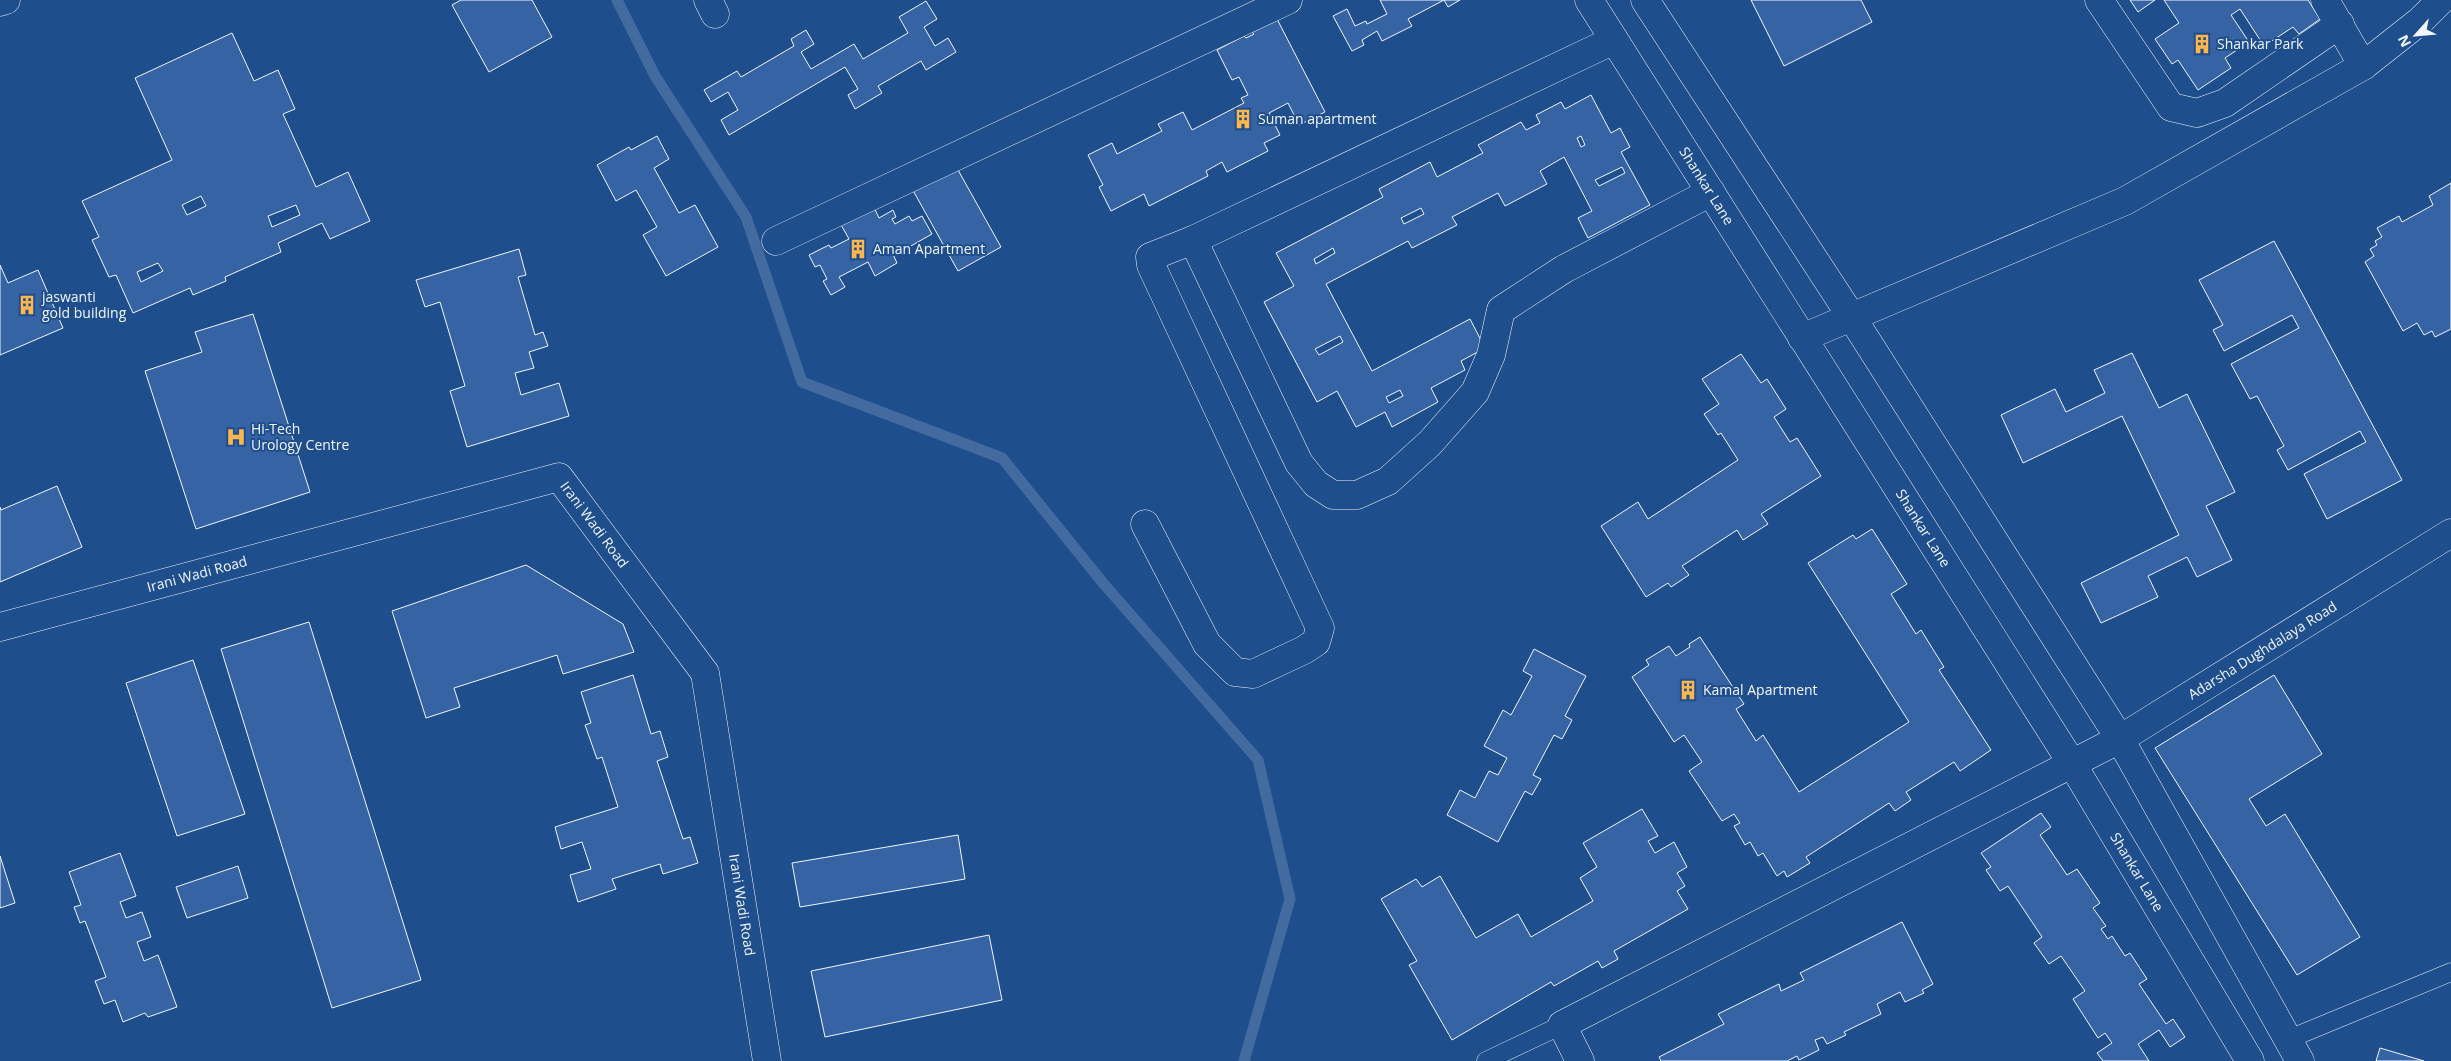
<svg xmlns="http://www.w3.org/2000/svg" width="2451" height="1061" font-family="'Open Sans',sans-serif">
	<rect width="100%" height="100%" fill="#1f4e8c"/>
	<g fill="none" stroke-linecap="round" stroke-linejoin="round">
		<path stroke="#446ba0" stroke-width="11" d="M617,0l38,76 91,141 56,165 200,76 101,125 155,177 32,139 -46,162"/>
	</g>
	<path fill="#3563a3" stroke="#f2f6ff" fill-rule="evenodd" d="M461,0h71l20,37 -63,35 -37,-67z
		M1380,0h80l-12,7 -4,-7 -36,19 4,7 -30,15 -5,-10 -15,9 2,5 -12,6 -19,-35 14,-7 8,17 11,-5 1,3 20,-10z
		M1751,0h110l11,22 -88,44z
		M2130,0h25l-17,12z
		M2164,0h144l12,19 -21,15 -6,-7 -29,19 -24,-37 -9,6 18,27 -24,16 6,10 -33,22 -20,-30 -6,4 -17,-25 24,-16z
		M926,1l11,18 -13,8 11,19 13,-8 8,14 -30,18 -5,-9 -43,25 4,7 -27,16 -7,-14 10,-6 -13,-22 -116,68 -8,-15 17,-10 -10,-18 -17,10 -7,-12 33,-19 4,6 53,-31 -3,-7 15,-9 8,14 -13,8 10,17 43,-25 9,15 45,-26 -9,-16z
		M1277,19l48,93 -26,13 -11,-22 -19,10 11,22 -16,8 4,8 -41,21 -5,-10 -16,9 2,5 -59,30 -5,-12 -33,17 -12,-24 4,-2 -15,-30 24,-12 5,11 45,-23 -4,-7 25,-12 9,18 52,-27 -3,-5 7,-3 -9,-18 -7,3 -15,-30 27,-14 2,2 8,-4 -2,-2z
		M232,33l22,48 24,-11 17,39 -12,5 33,73 32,-15 22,49 -40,18 -8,-16 -44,20 3,9 -56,25 1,4 -33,14 -3,-7 -57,25 -17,-38 -7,2 -17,-37 7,-3 -17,-36 90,-41 -37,-82zM201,196l5,10 -19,9 -5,-10zM296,205l4,10 -28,12 -4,-11zM158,263l5,8 -22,11 -4,-10z
		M1591,95l20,38 9,-5 10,19 -9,5 29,53 -62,33 -10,-20 14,-7 -28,-54 -24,14 7,13 -42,22 -7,-13 -46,24 5,8 -45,23 -4,-7 -82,43 46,87 98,-52 15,29 -24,13 4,9 -34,18 7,14 -46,25 -7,-15 -29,15 -19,-36 -20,11 -53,-100 30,-16 -18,-33 107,-56 -4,-8 51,-27 7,15 46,-24 -5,-8 43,-23 5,8 14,-7 -4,-8 25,-13 4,7zM1581,136l4,9 -4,2 -4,-9zM1622,167l3,6 -26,13 -4,-6zM1421,208l3,6 -20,10 -3,-6zM1333,248l2,5 -19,11 -2,-5zM1340,336l3,6 -24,13 -4,-6zM1400,390l3,6 -14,7 -3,-6z
		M657,136l12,23 -15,9 25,45 16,-8 23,42 -52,29 -23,-41 14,-8 -21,-37 -20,11 -19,-36 32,-18 2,3z
		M953,161l48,86 -43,24 -48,-86z
		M2451,183v146l-16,8 -3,-6 -8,4 -7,-12 -14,8 -38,-69 9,-6 -4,-7 7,-4 -2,-4 7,-4 -5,-9 22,-12 3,6 31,-17 -4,-9z
		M872,203l7,15 14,-8 3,7 -4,2 3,5 14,-8 3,5 10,-5 10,18 -30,17 -2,-4 -8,5 5,11 -22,13 -7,-14 -29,15 6,10 -14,8 -8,-14 4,-2 -7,-14 -5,2 -6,-12 20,-10 2,3 18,-9 -9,-16z
		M2274,241l128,239 -75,39 -23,-45 62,-32 -6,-11 -72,39 -11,-20 7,-4 -27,-50 -7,3 -19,-35 68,-36 -7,-13 -68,36 -11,-21 10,-5 -24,-45z
		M519,249l7,26 -8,2 17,58 8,-3 5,14 -19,6 5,16 -19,5 6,22 38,-12 10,33 -102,31 -17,-56 15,-5 -25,-84 -15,5 -9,-27z
		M0,265l8,18 30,-13 25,58 -63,27z
		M253,314l57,178 -114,37 -51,-158 57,-19 -7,-20z
		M2132,353l27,55 28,-14 48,98 -29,14 26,54 -35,17 -10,-20 -39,19 10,21 -57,26 -20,-40 98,-48 -57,-119 -99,47 -22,-48 54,-26 11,23 39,-19 -11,-23z
		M1741,354l20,29 6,-4 19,30 -12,8 16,25 7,-4 24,38 -60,38 7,10 -25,16 -6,-10 -55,36 7,9 -18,12 -3,-4 -22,14 -45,-71 37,-24 10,17 90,-59 -17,-27 -3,2 -14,-21 15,-10 -17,-25z
		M57,486l25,61 -82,35v-75l1,3z
		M1872,529l35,55 -16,10 25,40 5,-4 23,37 -5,3 52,80 -31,21 -6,-9 -48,30 5,8 -16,11 -6,-8 -83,54 4,6 -23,14 -3,-6 -7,5 -14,-23 -5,3 -8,-14 -5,3 -11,-19 6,-3 -6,-9 -12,7 -33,-50 13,-9 -18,-27 -10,7 -42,-65 17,-12 -3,-5 23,-14 7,10 14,-9 -1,-3 11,-7 44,67 -8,5 20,32 7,-6 36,57 110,-70 -101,-159 45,-28 3,4z
		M526,565l97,59 11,28 -71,22 -6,-19 -103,33 6,19 -34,11 -34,-107z
		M309,622l112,358 -89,28 -111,-359z
		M1534,649l52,27 -21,40 7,4 -10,19 -8,-4 -21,40 8,4 -9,16 -7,-4 -27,51 -51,-27 13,-25 15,8 14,-27 9,4 9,-17 -23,-12 19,-36 8,5 21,-39 -9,-5z
		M193,660l52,154 -68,22 -51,-153z
		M633,675l18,59 9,-3 8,26 -11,4 26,78 7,-2 8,26 -35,11 -3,-10 -48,15 4,10 -38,13 -8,-27 21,-6 -9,-27 -21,7 -6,-22 63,-20 -16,-50 -5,2 -12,-34 6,-2 -10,-31z
		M2274,675l48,79 -73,45 17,27 19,-12 75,123 -63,38 -142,-227z
		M1642,809l16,27 -10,5 7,12 19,-11 13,25 -10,6 8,13 -8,5 11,18 -74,42 4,8 -16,9 -4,-7 -44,25 -3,-4 -99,58 -43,-75 8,-4 -36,-62 35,-20 6,8 18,-11 36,62 42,-24 13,23 62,-36 -13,-23 17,-11 -14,-24z
		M2041,813l10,14 -11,8 27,40 10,-6 23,34 -7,5 13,18 -5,3 7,10 4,-3 13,20 5,-3 17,26 -8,5 27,40 7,-5 12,18 -15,10 -11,-17 -21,14 11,17h-46l-6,-8 15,-10 -7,-10 -7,5 -25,-39 12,-8 -24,-35 -12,8 -15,-21 8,-6 -34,-51 -8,5 -14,-21 5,-3 -10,-14z
		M958,835l7,44 -165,28 -8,-44z
		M120,853l16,43 -16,6 6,16 16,-6 9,25 -14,5 7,19 14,-6 19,52 -29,10 -3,-4 -22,9 -8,-22 -11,4 -9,-23 11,-4 -21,-56 -5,2 -6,-16 7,-2 -12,-33z
		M0,856l15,47 -15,5z
		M238,866l10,32 -61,20 -11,-31z
		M1902,922l31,62 -11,6 2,3 -19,9 -5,-10 -23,12 4,10 -37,18 2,3 -19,9 -4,-7 -8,3 4,10 -20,10 -2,-4 -10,5h-126l-2,-4 65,-33 -6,-10 61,-30 2,7 23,-11 -4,-7z
		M989,935l13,65 -177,37 -14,-66z
		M2380,1048l44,13h-48z"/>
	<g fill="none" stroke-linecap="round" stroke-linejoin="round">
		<defs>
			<path id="service" d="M2289,1039l162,-67
				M1486,1061l76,-36"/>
			<g id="minor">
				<path d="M708,0l7,14"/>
				<path d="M2099,0l72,107 26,6 28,-10 115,-79"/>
				<path d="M2325,0l38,66"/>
				<path d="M0,2l6,-2"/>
				<path d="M1193,240l106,223 17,21 17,11h24l31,-14 42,-38 45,-51 16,-37 10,-45 63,-41 147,-77"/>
				<path d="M776,241l512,-241"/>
				<path d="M1802,338l323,-137 238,-135 57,-45 21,-21"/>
				<path d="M1145,524l62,120 28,28 18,2 51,-24 12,-8 4,-14 -169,-363 -1,-8 43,-17 421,-200"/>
				<path id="s1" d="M0,627l559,-150 146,196 62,388"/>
				<path id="s2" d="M1580,1061l-18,-36 558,-286 331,-206"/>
			</g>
			<g id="tertiary">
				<path id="s3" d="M1589,0l482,762 179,299"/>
				<path d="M1645,0l206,316 269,423 180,322"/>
			</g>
		</defs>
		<use href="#service" stroke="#f2f6ff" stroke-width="19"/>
		<use href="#minor" stroke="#f2f6ff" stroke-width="29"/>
		<use href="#tertiary" stroke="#f2f6ff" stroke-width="29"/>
		<use href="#service" stroke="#1f4e8c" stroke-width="18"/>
		<use href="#minor" stroke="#1f4e8c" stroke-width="28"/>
		<use href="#tertiary" stroke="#1f4e8c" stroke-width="28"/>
	</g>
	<defs>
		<symbol id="building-bare" viewBox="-9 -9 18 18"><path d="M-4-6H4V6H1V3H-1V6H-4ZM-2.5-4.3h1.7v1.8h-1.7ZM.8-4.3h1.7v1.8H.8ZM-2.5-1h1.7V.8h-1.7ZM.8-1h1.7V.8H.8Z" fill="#ffb74d" stroke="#1f4e8c" stroke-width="2.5" paint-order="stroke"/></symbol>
		<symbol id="hospital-bare" viewBox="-9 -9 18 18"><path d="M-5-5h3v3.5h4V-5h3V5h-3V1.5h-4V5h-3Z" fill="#ffb74d" stroke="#1f4e8c" stroke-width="2.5" paint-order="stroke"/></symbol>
	</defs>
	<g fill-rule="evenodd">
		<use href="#building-bare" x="2188" y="30" width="28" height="28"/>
		<use href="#building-bare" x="1229" y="105" width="28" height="28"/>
		<use href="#building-bare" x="844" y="235" width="28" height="28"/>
		<use href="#building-bare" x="13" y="291" width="28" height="28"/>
		<use href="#hospital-bare" x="222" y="423" width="28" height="28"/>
		<use href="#building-bare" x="1674" y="676" width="28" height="28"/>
	</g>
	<g text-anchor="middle" stroke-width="4" stroke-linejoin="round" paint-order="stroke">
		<g font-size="14" fill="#f2f6ff" stroke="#1f4e8c" text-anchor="start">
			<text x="2217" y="49">Shankar Park</text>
			<text x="1258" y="124">Suman apartment</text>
			<text x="873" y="254">Aman Apartment</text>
			<text x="42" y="302">jaswanti<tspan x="42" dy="16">gold building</tspan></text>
			<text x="251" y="434">Hi-Tech<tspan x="251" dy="16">Urology Centre</tspan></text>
			<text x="1703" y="695">Kamal Apartment</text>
		</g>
		<g font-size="14" fill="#f2f6ff" stroke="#1f4e8c">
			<text dy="5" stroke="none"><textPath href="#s3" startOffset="220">Shankar Lane</textPath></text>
			<text dy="5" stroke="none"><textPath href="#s1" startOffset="638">Irani Wadi Road</textPath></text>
			<text dy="5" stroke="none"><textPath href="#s3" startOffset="625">Shankar Lane</textPath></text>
			<text dy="5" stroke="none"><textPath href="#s1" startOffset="204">Irani Wadi Road</textPath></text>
			<text dy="5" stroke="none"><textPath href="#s2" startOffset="835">Adarsha Dughdalaya Road</textPath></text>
			<text dy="5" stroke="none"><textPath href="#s3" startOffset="1030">Shankar Lane</textPath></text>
			<text dy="5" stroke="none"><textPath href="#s1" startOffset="1058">Irani Wadi Road</textPath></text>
		</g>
	</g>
	<g transform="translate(2416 35) rotate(243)" stroke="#1f4e8c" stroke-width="4" paint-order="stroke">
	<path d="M0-4L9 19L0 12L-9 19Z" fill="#f2f6ff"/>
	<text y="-8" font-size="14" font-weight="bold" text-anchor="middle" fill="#f2f6ff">N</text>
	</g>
</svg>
